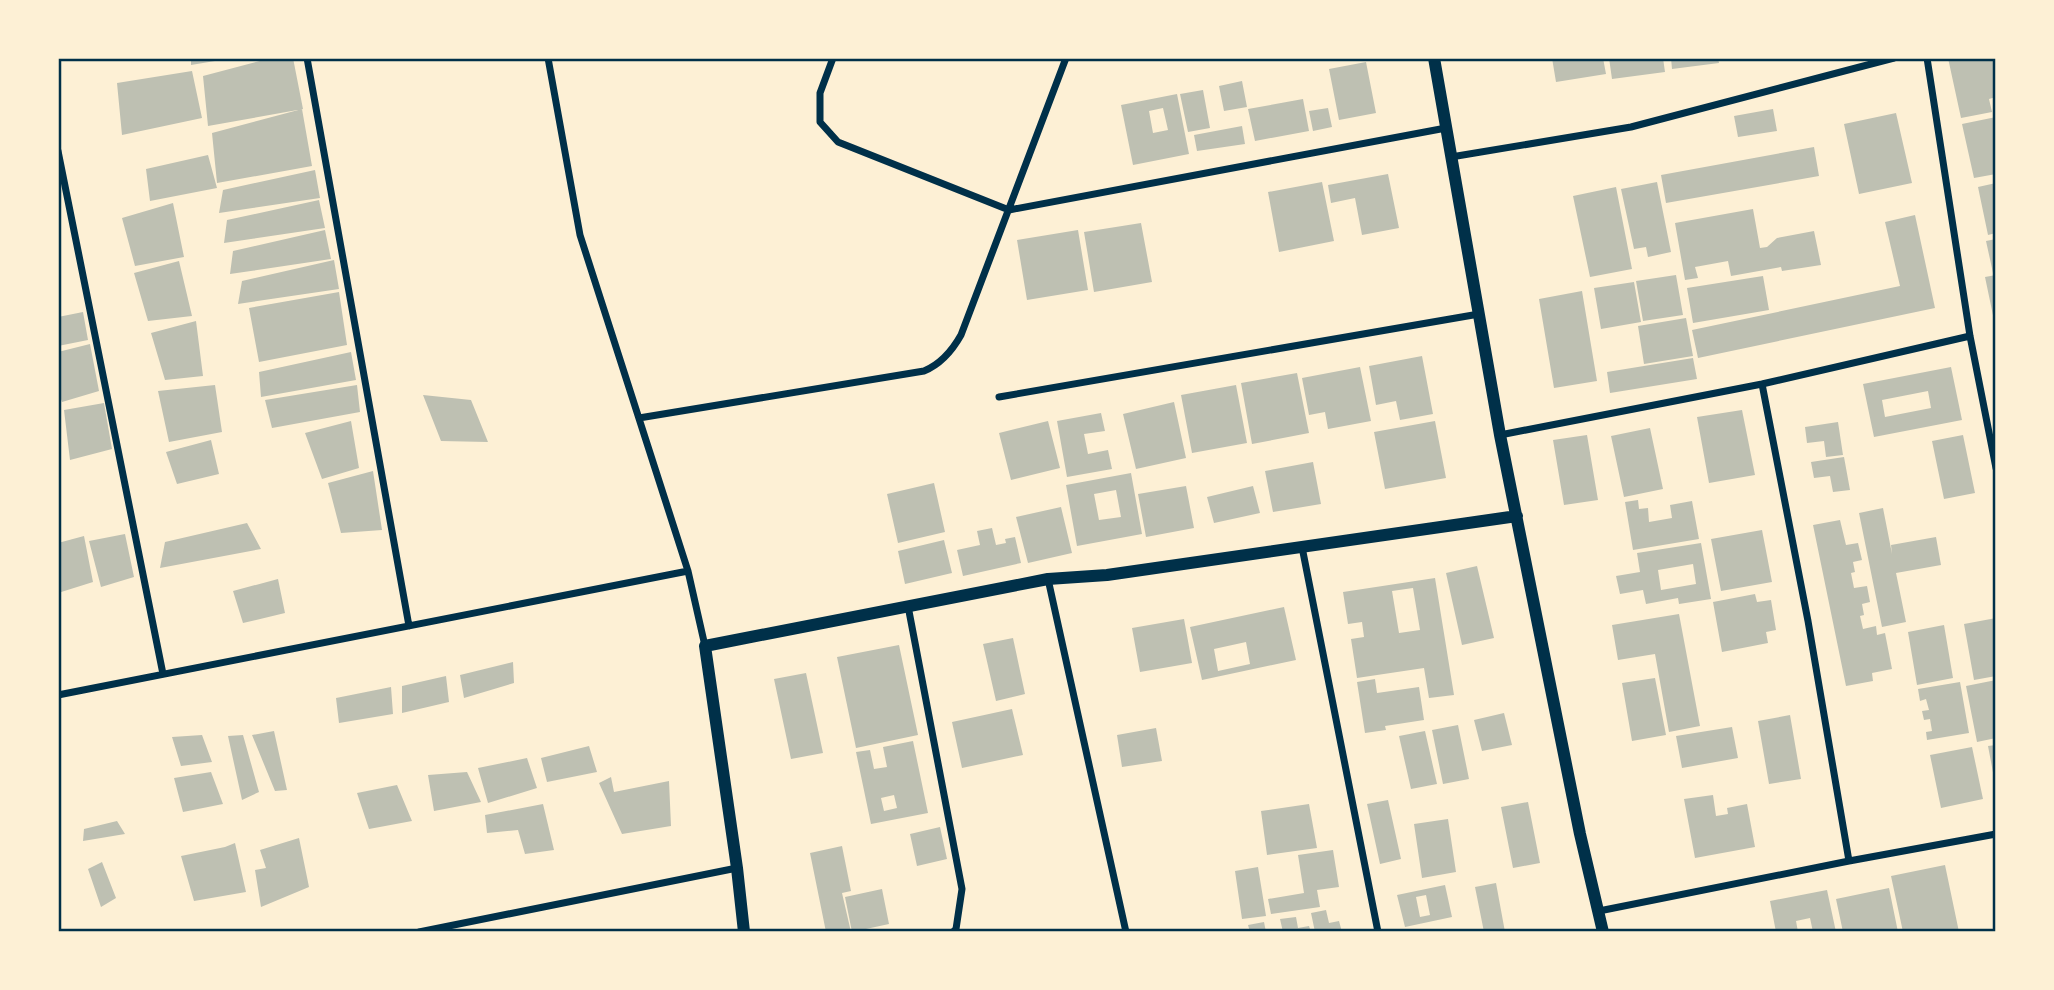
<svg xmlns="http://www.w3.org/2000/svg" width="2054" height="990" font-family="Rubik,sans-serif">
	<rect width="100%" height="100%" fill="#fdf0d5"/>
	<path fill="#bec0b2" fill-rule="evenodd" d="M191,58h36v1l-36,6z
		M271,58h22l10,51 -95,17 -5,-50z
		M1552,58h51l3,16 -50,8z
		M1609,58h54l2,14 -53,7z
		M1671,58h47l1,5 -47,6z
		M1948,58h48v39l-7,2 3,13 -31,6z
		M1366,62l10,51 -37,7 -10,-51z
		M192,71l10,47 -80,17 -5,-52z
		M1242,81l5,26 -23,4 -5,-25z
		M1203,90l7,38 -22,4 -8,-38z
		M1177,94l12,60 -56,11 -12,-60zM1163,108l5,22 -15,3 -4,-22z
		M1303,99l6,32 -54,10 -7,-32z
		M1328,108l4,19 -19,4 -4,-20z
		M302,109l10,57 -95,17 -5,-50z
		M1773,109l4,22 -39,6 -4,-21z
		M1896,113l16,70 -53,11 -15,-70z
		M1996,117v57l-22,4 -12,-54z
		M1242,126l3,18 -48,7 -3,-16z
		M1814,147l5,29 -153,27 -5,-28z
		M208,155l9,33 -67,13 -4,-32z
		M315,170l5,28 -101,15 4,-23z
		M1388,174l11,54 -37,7 -7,-37 -24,5 -3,-18z
		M1322,182l12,59 -55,11 -11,-60z
		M1657,182l14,70 -23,5 -2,-10 -12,2 -13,-60z
		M1996,183v50l-8,2 -10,-48z
		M1616,187l16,82 -42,8 -17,-81z
		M319,200l6,28 -101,15 3,-23z
		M173,203l11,54 -49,9 -13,-48z
		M1753,209l7,39 7,-1 10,-9 37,-7 7,34 -39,6 -1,-4 -50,9 -3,-15 -33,6 3,11 -13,2 -10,-57z
		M1915,215l20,93 -237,50 -6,-28 208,-44 -15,-64z
		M1141,223l11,59 -58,10 -10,-60z
		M325,230l6,29 -101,15 3,-23z
		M1078,230l10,60 -61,10 -10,-60z
		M1996,239v33l-3,1 -7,-32z
		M334,260l5,29 -101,15 4,-23z
		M179,261l13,55 -44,5 -14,-48z
		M1676,275l7,40 -40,6 -7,-40z
		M1996,275v50h-1l-10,-48z
		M1763,276l6,34 -76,13 -6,-35z
		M1634,282l7,40 -40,7 -7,-41z
		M1582,291l15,90 -43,7 -15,-89z
		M339,292l8,53 -88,17 -10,-54z
		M83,312l5,28 -30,6v-29z
		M1686,318l7,38 -49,8 -6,-38z
		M196,321l7,55 -38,4 -14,-47z
		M90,344l9,47 -37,11 -4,-11v-39z
		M351,352l5,28 -95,17 -2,-25z
		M1422,356l11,58 -33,6 -4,-19 -20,4 -7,-39z
		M1693,358l4,21 -87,14 -3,-21z
		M1360,367l11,54 -43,8 -3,-17 -16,3 -7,-37z
		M1951,367l11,53 -88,17 -11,-53zM1928,391l3,17 -46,9 -3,-17z
		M1297,373l12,60 -57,11 -11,-61z
		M215,385l7,47 -53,10 -11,-51z
		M357,385l3,27 -88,16 -7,-28z
		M1236,385l11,58 -55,10 -11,-58z
		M423,395l48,5 17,42 -47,-1z
		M1174,402l12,56 -50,11 -13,-55z
		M104,403l8,46 -42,11 -6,-50z
		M1742,410l13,65 -46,8 -12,-66z
		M1101,413l4,18 -21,3 4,20 20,-4 4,19 -45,8 -10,-56z
		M351,421l8,47 -37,11 -17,-46z
		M1048,421l12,47 -49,12 -12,-47z
		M1435,421l11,57 -61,11 -11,-57z
		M1838,422l5,33 -17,2 -2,-16 -17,2 -2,-16z
		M1650,428l13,61 -39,8 -13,-61z
		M1587,435l11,65 -34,5 -11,-65z
		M1963,435l12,58 -31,6 -12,-58z
		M211,440l8,34 -42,10 -11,-32z
		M1844,457l6,33 -17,2 -3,-16 -16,2 -3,-16z
		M1313,462l8,42 -48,8 -8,-41z
		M373,471l9,59 -41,3 -13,-50z
		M1131,473l11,61 -65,12 -11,-61zM1116,490l5,27 -22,3 -5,-26z
		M934,483l11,49 -47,11 -11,-49z
		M1186,486l8,42 -48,9 -8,-43z
		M1253,486l7,27 -46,10 -7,-26z
		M1638,500l1,9 9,-1 1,14 23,-4 -2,-13 22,-4 7,38 -66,11 -8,-48z
		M1061,507l11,46 -44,10 -12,-46z
		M1883,508l9,46 -1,-9 45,-8 5,28 -45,8 10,49 -24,5 -23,-114z
		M1840,520l6,25 12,-2 4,17 -9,2 2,10 -4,1 3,15 13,-2 3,16 -8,2 2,11 -4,1 3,13 13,-3 1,9 8,-2 7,36 -20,4 1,8 -27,5 -33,-161z
		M247,523l14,26 -101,19 5,-26z
		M992,528l4,17 10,-2 -1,-4 10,-2 6,26 -58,13 -6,-26 23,-5 -3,-14z
		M1762,530l10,52 -51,9 -10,-52z
		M125,534l9,43 -33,10 -12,-46z
		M84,536l9,46 -35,11v-50z
		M944,540l8,33 -47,11 -7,-33z
		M1701,543l10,56 -32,5 -1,-6 -32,6 -3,-14 -23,4 -4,-18 24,-4 -3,-19zM1693,564l3,20 -35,6 -3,-20z
		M1477,566l17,72 -32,7 -16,-72z
		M1435,578l19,117 -25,3 -5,-30 -67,10 -6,-39 13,-2 -2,-15 -14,2 -5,-32zM1413,588l7,42 -21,3 -7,-42z
		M278,579l7,34 -42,10 -10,-32z
		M1755,594l2,8 14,-2 5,30 -10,2 2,11 -46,9 -9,-50z
		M1284,607l12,53 -94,20 -12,-53zM1246,642l4,22 -32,7 -4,-22z
		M1679,614l21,112 -31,6 -14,-78 -37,6 -6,-35z
		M1996,618v58l-22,4 -10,-56z
		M1184,619l8,44 -52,9 -8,-44z
		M1944,625l9,53 -36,7 -9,-53z
		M1013,638l12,56 -29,7 -13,-57z
		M899,645l19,90 -62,13 -19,-91z
		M513,662l1,21 -50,15 -4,-23z
		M806,673l17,80 -32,6 -17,-80z
		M446,676l3,26 -47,11v-27z
		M1655,678l11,57 -34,6 -10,-58z
		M1375,679l2,14 42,-6 5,33 -39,6 1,4 -21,3 -8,-51z
		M1996,680v58l-19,4 -11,-56z
		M1960,682l9,51 -42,7 -1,-8 6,-1 -2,-12 -6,1 -2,-9 7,-1 -3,-11 -6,2 -2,-12z
		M391,687l2,27 -54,9 -3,-25z
		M1012,709l11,46 -61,13 -10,-46z
		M1504,713l8,32 -30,6 -8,-31z
		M1790,715l11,64 -32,5 -11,-63z
		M1458,725l11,54 -26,5 -11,-54z
		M1732,727l6,31 -56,10 -6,-32z
		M1156,728l6,33 -40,6 -5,-32z
		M274,731l13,59 -12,1 -23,-56z
		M1425,731l12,53 -26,5 -12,-53z
		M202,735l10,27 -31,4 -9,-29z
		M243,735l16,57 -17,8 -14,-64z
		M913,741l15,72 -57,11 -15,-72 14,-2 4,19 13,-2 -4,-20zM894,795l3,13 -13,3 -3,-13z
		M1996,745v38h-1l-7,-37z
		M589,746l8,26 -50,10 -6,-24z
		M1972,747l11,52 -42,9 -11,-53z
		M527,758l10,30 -49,15 -10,-35z
		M211,772l12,32 -40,8 -9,-34z
		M467,772l14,30 -47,9 -6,-36z
		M611,777l3,15 55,-11 2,45 -49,8 -23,-51z
		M397,785l15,36 -43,8 -12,-36z
		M1713,795l3,21 12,-2 -1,-6 20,-4 8,43 -60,11 -11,-59z
		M1388,800l13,59 -21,5 -13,-60z
		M1528,802l12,61 -27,5 -12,-61z
		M543,804l11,46 -29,4 -7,-24 -31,3 -2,-18z
		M1309,804l8,44 -50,7 -6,-44z
		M1448,819l8,53 -34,6 -8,-54z
		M117,821l8,13 -42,7 1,-12z
		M940,827l7,32 -30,7 -7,-32z
		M299,838l10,49 -48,20 -6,-37 11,-2 -6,-18z
		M235,843l11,49 -52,9 -13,-45 44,-9z
		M842,846l9,45 -9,2 9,39h-25l-16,-79z
		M1333,850l6,37 -22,3 3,17 -49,7 -3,-15 36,-6 -6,-38z
		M102,862l14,36 -15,9 -13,-38z
		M1945,865l14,67h-56l-12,-56z
		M1258,867l8,49 -24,3 -7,-48z
		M1496,883l9,49h-21l-9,-45z
		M1445,885l7,32 -47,10 -8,-32zM1426,895l4,20 -10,2 -4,-20z
		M1889,888l9,44h-55l-7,-33z
		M882,889l7,35 -37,8 -7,-35z
		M1827,890l9,42h-23l-3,-14 -14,3 2,11h-22l-6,-31z
		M1326,910l3,13 10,-2 3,11h-27l-4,-19z
		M1296,917l2,11 11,-2 2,6h-28l-3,-13z
		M1264,922l2,10h-16l-2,-7z"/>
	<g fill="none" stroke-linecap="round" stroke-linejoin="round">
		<path stroke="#003049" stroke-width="7" d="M307,58l102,568
			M548,58l32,177 108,336 17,75
			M833,58l-13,35v29l18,20 171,68 437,-82
			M1927,58l43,278 26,132
			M58,151l105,523
			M1451,157l180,-30 263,-69
			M1762,384l46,237 41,240
			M999,397l480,-83
			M639,418l285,-47c17,-7 28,-20 37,-36l105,-277
			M1500,435l262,-51 208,-48
			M1302,547l76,385
			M1048,579l78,353
			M908,606l54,283 -6,40 -3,3
			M58,695l630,-124
			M1599,911l250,-50 147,-27
			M419,932l318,-64"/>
		<path stroke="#003049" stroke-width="12" d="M1434,58l66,377 80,399 23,98
			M744,932l-7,-64 -32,-222 343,-67 59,-4 410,-59"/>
	</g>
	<rect width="2054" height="990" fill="none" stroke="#fdf0d5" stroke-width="119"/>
	<rect x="60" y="60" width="1934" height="870" fill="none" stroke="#003049" stroke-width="2.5"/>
</svg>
